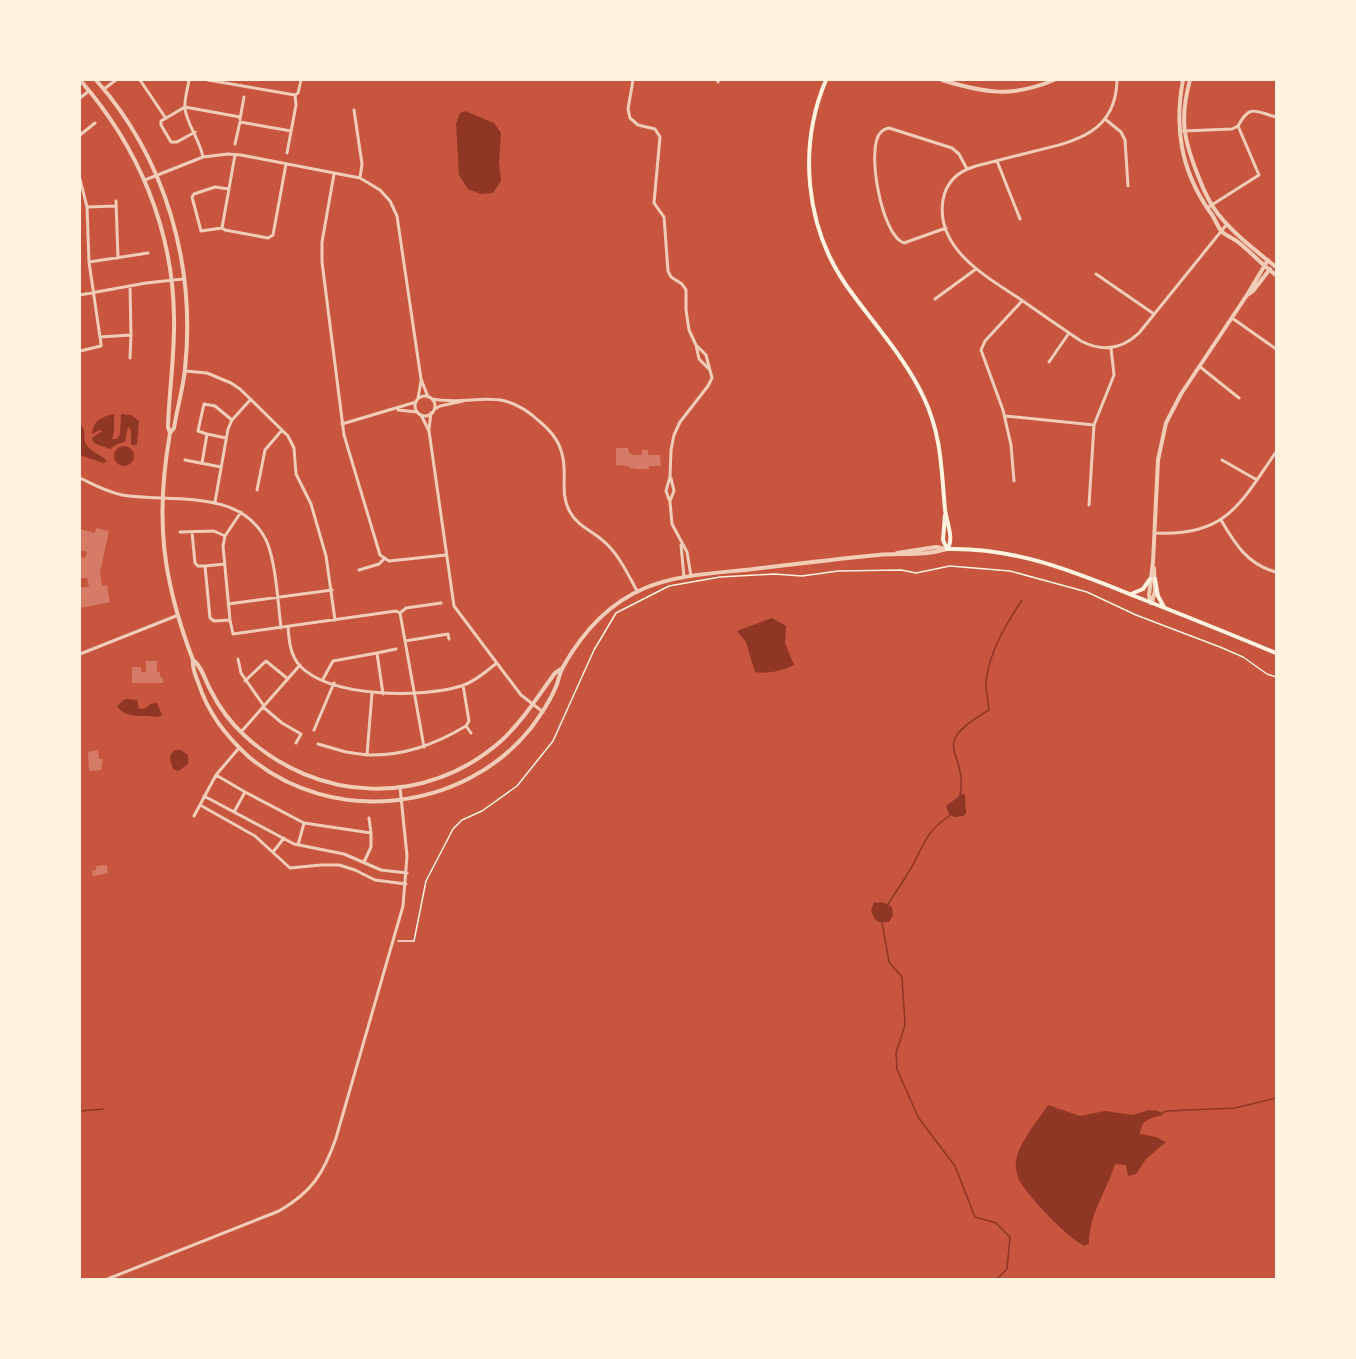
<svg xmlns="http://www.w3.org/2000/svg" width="1356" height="1359" font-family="Figtree,sans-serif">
	<rect width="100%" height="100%" fill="#c8553d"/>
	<path fill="#8f3625" d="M465,111l29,12 7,10 -2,29 2,19 -8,12 -12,1 -13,-5 -9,-14 -3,-51 4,-11z
		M114,414v18l-2,7h5l3,-5 1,-20 10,1 8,6 -2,23 -3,2 -3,-2v-14l-3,-3 -3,15 -8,2 -7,5 -16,-6 -2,-5 10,-7 -2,-1 -8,4c2,-15 10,-17 22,-20z
		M80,424c6,6 3,10 5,18 3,9 15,12 22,19l-4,2 -23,-8z
		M114 456a10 10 0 1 1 20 0a10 10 0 1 1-20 0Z
		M772,618l14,8 -1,17 9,22c-12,6 -25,9 -39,7l-9,-30 -9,-11z
		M125,699l12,1 2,9 7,-1 4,-4 7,-1 5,12 -4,2c-14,-2 -33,2 -41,-11z
		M175,750h6l7,5v9l-10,7 -5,-2 -3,-9 1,-6z
		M962,794l3,1 1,18 -2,3 -10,1 -5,-3 -3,-8z
		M874,902l5,1 3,-1 10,5 1,8 -4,7c-12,1 -14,0 -18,-12z
		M1048,1105l32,11 25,-5 28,4 16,-5 9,1 5,4c-12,3 -22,4 -23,19l16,3 10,5 -20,17 -10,15 -8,2 -2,-11 -11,-1c-8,27 -26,49 -26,79l-4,3c-16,-6 -58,-51 -66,-66 -2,-6 -4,-12 -3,-18 1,-17 23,-43 32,-57z"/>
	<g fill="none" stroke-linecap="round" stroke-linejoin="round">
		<path stroke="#8f3625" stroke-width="1.5" d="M960,796c9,-47 -35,-49 29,-86 -1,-9 -3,-19 -3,-28 3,-30 20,-58 36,-82
			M887,906c7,-12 16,-24 23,-36 15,-27 15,-38 42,-56
			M882,922l7,40 13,15 3,48 -9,28 1,16 21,48 37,49 20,51 21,6 14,14 -3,32 -11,11
			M80,1111l23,-2
			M1159,1114l8,-3 68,-3 41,-10"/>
	</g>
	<path fill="#d67c66" d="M616,448h12l1,5 4,2h9v-5h6v5h12l1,11h-12v3h-10l-10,-1v-2l-13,-1z
		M96,528l13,3 -9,41 2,14 5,-1 3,17 -30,6v-21h9l-2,-9h-7v-21l5,1 2,-6 -7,-2v-21l15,4z
		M146,661h11v11h3v5h2l1,6h-31v-16h9v5h5z
		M98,750l1,9h4l-2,11 -12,1 -1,-19z
		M107,865l1,8 -15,3 -1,-5 4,-1v-4z"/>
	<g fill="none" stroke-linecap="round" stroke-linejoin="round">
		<path stroke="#fff3e0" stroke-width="1.5" d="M398,941h16l12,-60 27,-52 9,-9 20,-9 35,-25 36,-45 41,-91 22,-37 53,-27 51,-9 54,-3 28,2 36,-5 63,-1 15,3 34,-7 60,5 77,21 49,23 84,32 23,10 24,17 9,3"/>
		<path stroke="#f1ccb7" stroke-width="3" d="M140,80l25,37
			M189,80c-1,8 -5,19 -4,28 1,15 15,32 18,49
			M208,80l87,15 3,-2 3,-13
			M633,80l-5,29 2,9 8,7 17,4 5,8 -6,66 10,14 4,54 3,6 11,7 4,6v20l3,20 7,15 3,14 11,11
			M1117,80c-1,52 -40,61 -82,71 -20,5 -40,10 -59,15 -17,5 -30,16 -33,34 -8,49 44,77 77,99 20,14 40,28 61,42 21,11 40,9 58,-8l88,-109
			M718,82v-2
			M104,89l12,-9
			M80,98l9,-7
			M354,110l8,54 -2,14
			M240,119l4,-22
			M1105,119l16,13 4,8 3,46
			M1238,126c12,-23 18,-14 38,-9
			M1183,131l49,-2 6,-3 21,49 -52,33
			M195,132l-18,10h-6l-10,-17v-4l24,-14 55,10
			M80,135l15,-12
			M235,144l5,-22 51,9
			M287,153l9,-48 -1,-10
			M235,155l-13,73 3,2 43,8 5,-3 13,-71
			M997,161l23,58
			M334,174l-12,68v20l22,173 36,120 9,6 57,-6
			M80,179l7,28 2,55 12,82v2l-21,5
			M145,180l58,-23 25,-3 13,1 119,23 20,12 10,11 7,15 24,163 7,18
			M116,201l2,57
			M87,207l29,-1
			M222,228l-21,3 -9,-34 2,-3 21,-7 14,2
			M946,228l-42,15c-22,-6 -39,-96 -23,-111 3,-3 4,-3 8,-4l63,20 7,6 8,15
			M89,262l59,-9
			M1096,274l58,40
			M80,295l66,-12 37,-4
			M935,299l41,-30
			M1232,318l44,31
			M100,337l31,-2 -1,-49
			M130,358l1,-23
			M1049,362l20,-29
			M1199,366l40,32
			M185,371l22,2 24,10 9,6 48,47 6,12 2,26 15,30 15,52 9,64
			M415 406a10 10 0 1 1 20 0a10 10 0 1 1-20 0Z
			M418,398l3,-17
			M432,399c44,8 67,-15 107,22 11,9 20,19 23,33 6,20 -3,39 8,58 7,13 20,18 31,27 16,12 27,35 36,52
			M435,409l5,-3 23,-5
			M398,410l19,2
			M421,415l8,16 25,175 67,89 22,17
			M1005,416l89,9
			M342,424l74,-22
			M429,429l2,-16
			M207,434l-9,-3 6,-27 11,2 17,14
			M185,460l36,7
			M1222,460l35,20
			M202,463l5,-29 19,4
			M80,478c14,7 27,14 42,17 48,8 120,-8 145,47 9,22 11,61 14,86
			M1014,481l-3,-36 -8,-35 -22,-60 4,-9 37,-40
			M257,490l8,-40 17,-20
			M670,501l4,-10 -3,-13
			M215,502l13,-73 4,-9 19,-21
			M1089,505l5,-80 20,-50 -3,-27
			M241,512l-16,24 -2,10 7,74 3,14 163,-23 4,2
			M1221,520c14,24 27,45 55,52
			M180,532l34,-1 11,5
			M192,532l3,31 3,3h7
			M1155,533c71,4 85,-29 121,-81
			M681,545l3,32
			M225,564l-20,2 5,52 4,3 16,-1
			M359,570l20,-6 5,-5
			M691,576l-4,-24 -15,-28 -2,-22 -4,-11 4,-14 1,-27 3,-15 6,-13 28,-36 4,-8 -6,-23 -9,-9
			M228,604l104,-14
			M288,627c1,13 2,28 12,39 31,32 122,32 161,20 14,-4 25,-15 36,-23
			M405,641l43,-7 1,5
			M80,654l96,-38
			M238,659l3,14 23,33
			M323,679l10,-18 44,-8
			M245,681l21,-20 22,18
			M463,685l6,36 -3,5
			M383,694l-6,-41 19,-4
			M263,707l19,16 19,11 -5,9
			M314,730l20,-47
			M241,732l59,-67
			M318,744l28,8 21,3 5,-62
			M424,747l-24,-134 6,-5 35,-5
			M367,755c36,1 67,-10 99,-29l5,7
			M216,775l29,17 -11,20
			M245,792l59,31 -6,22
			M204,796l90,48 50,10 37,16 26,3
			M200,805l55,31 35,32 31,-3h18l16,5 20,10 31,4
			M194,816l22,-41 23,-27
			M304,823l67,10 -2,-15
			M273,852l11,-14
			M364,862l7,-15v-14
			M105,1280l174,-69c33,-19 45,-38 57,-73l67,-232 4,-50 -7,-69"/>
		<path stroke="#f1ccb7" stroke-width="4" d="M80,80c58,66 93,149 94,237 1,37 -5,74 -6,110l2,6
			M96,80c70,79 100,185 89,289 -2,20 -8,40 -11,59l-4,5c-15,85 -8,146 23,227 -1,8 2,14 5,22 10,31 27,53 51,75 83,70 215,55 282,-29 10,-14 20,-28 26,-44 2,-6 3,-12 6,-17 19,-34 46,-64 82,-79 34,-14 73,-15 109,-19 41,-5 82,-10 124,-14 23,-2 46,1 69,-6
			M942,80c43,13 69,18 112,0
			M1183,80c-9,48 -2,91 27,132 5,6 7,14 12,20 5,4 11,6 16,10 13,10 24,23 38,33
			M1190,80c-11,40 -6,61 9,98 5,13 10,25 19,36 17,21 38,37 58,53
			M1247,295l6,-4 17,-22
			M897,553l39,-6 10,2
			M1152,602l3,-11 -1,-23
			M1151,603l-2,-8 4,-33 5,-102 8,-37 15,-29 66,-99 21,-35
			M193,660c9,6 12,21 18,31 8,16 19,31 33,44 73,68 181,73 257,6 21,-19 37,-45 54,-68l6,-4"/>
		<path stroke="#fff3e0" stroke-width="4" d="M826,80c-28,66 -21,146 20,205 26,37 59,72 78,113 18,39 17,70 21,111 1,12 10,30 2,40
			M945,515l-2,25 4,9
			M947,549c68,-2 128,23 190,48 46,18 93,37 139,56
			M1155,579l3,17 6,11
			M1131,594l12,-5 7,-10"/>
	</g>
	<rect width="1356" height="1359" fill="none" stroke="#fff3e0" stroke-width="162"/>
</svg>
